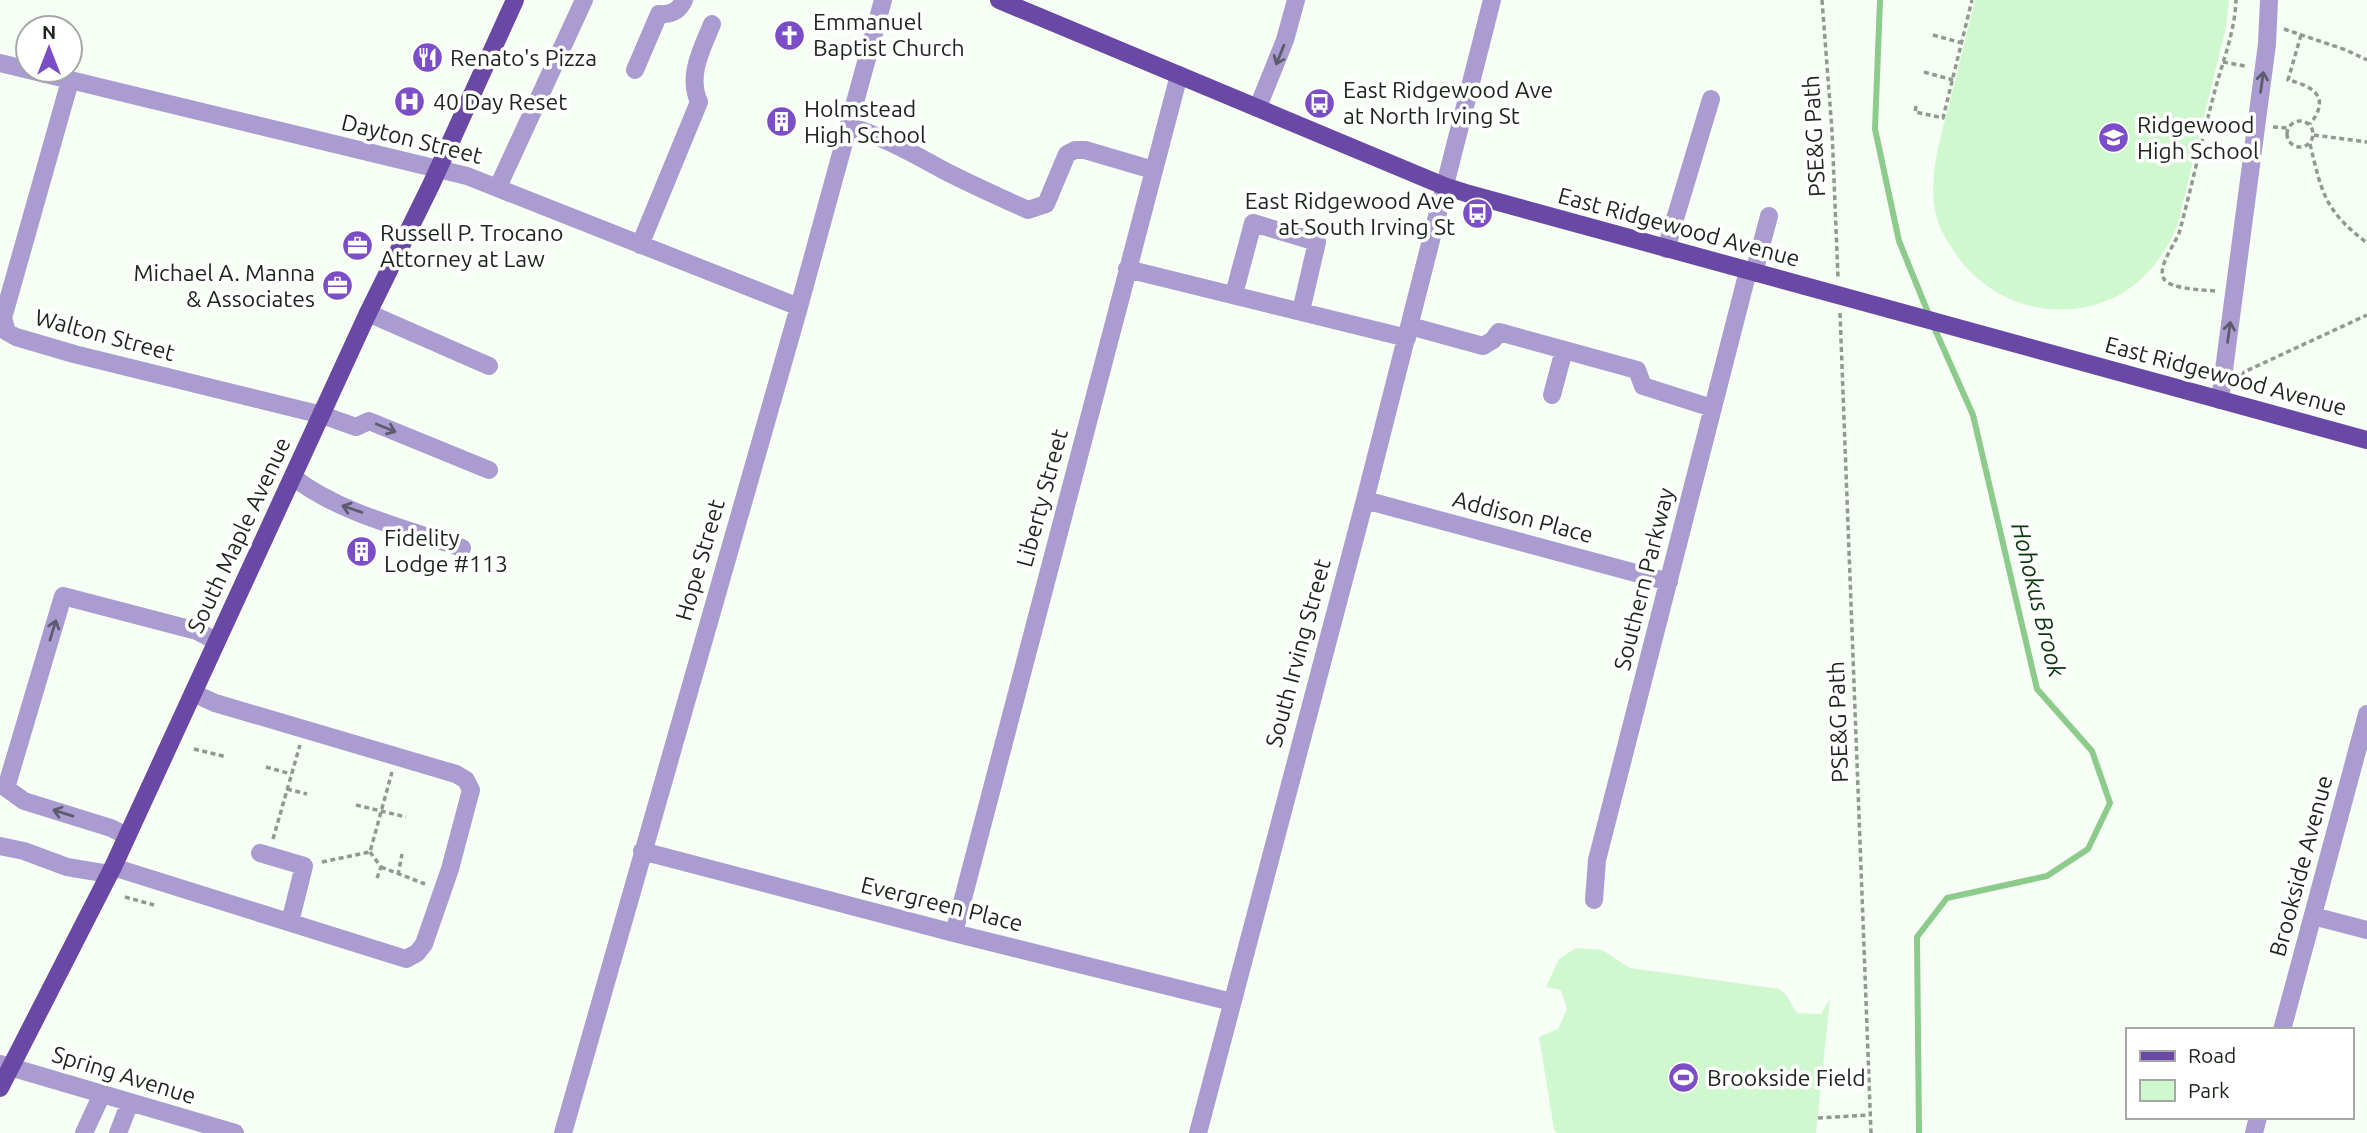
<svg xmlns="http://www.w3.org/2000/svg" width="2367" height="1133" font-family="Ubuntu,sans-serif">
	<rect width="100%" height="100%" fill="#f6fef5"/>
	<path fill="#d0f8cf" d="M1975,0h254l-3,27 -49,200c-13,29 -33,56 -62,70 -59,29 -130,6 -163,-49 -6,-9 -12,-18 -15,-29 -11,-42 5,-85 15,-126 8,-31 15,-62 23,-93z
		M1576,948l26,2 28,18 149,21 8,7 10,17 24,1 9,-15 -14,134h-259l-3,-4 -15,-92 19,-8 9,-20 -6,-19 -15,-3 13,-28z"/>
	<g fill="none" stroke-linecap="round" stroke-linejoin="round">
		<path stroke="#8ccb8c" stroke-width="6" d="M1880,0l-5,129 24,112 30,74
			M1919,1133l-2,-196 30,-39 100,-22 41,-27 22,-46 -18,-52 -55,-62 -64,-274 -40,-90"/>
		<path stroke="#929991" stroke-width="3.5" stroke-dasharray="5 3.5" stroke-linecap="butt" d="M1822,0l10,131 6,146
			M2284,29l62,21 21,10
			M1933,35l29,8
			M2301,35l-13,45c26,6 43,18 22,44
			M2223,62l22,4
			M1924,72l29,8
			M1916,106l-1,6 28,6 29,-118
			M2287 134a13 13 0 1 1 26 0a13 13 0 1 1-26 0Z
			M2273,127l15,1
			M2314,135l53,7
			M2310,144c12,49 14,66 57,99
			M2215,291c-11,-1 -45,-2 -51,-12 -8,-12 13,-37 16,-49 12,-45 22,-91 34,-136 8,-31 21,-62 22,-94
			M1840,313l31,820
			M2242,376l2,-4 123,-57
			M194,749l33,8
			M266,767l25,7
			M287,789l20,5
			M356,805l50,12
			M273,839l27,-94
			M370,852l11,15 -5,14
			M322,862l48,-10 22,-80
			M381,867l44,17
			M398,875l4,-21
			M125,897l29,8
			M1818,1118l52,-3"/>
		<path stroke="#aa9cd0" stroke-width="18" d="M0,63l467,113 332,131
			M635,70l24,-56c12,1 20,-3 25,-14
			M70,81l-67,237 4,14 9,5 58,17 248,61 34,12 13,-6 120,49
			M1258,107l27,-67 11,-40
			M848,126c34,10 64,27 95,44 27,14 56,27 85,40l18,-6 21,-50 8,-4h10l68,20
			M498,187l86,-187
			M640,245l59,-143c-12,-27 3,-53 13,-78
			M1666,249l45,-150
			M1127,269l280,69
			M1754,273l15,-57
			M1234,294l19,-71 64,19 -16,69
			M368,313l121,53
			M1410,326l73,20 10,-6 6,-8 138,38 6,16 69,22
			M1552,395l12,-45
			M2220,400l47,-356 2,-44
			M293,477c46,36 114,52 169,71
			M1365,500l304,82
			M127,836l-16,-8 -87,-27 -18,-13 57,-192 134,35 19,10
			M0,846l24,5 43,16 42,7
			M642,851l312,82 278,69
			M260,853l44,13 -14,56
			M113,867l293,92 11,-6 7,-9 26,-75 21,-79 -5,-10 -10,-6 -241,-71 -22,-10
			M1594,900l3,-40 151,-589
			M2313,916l54,14
			M954,933l225,-858
			M2282,1030l85,-316
			M0,1064l235,69
			M84,1133l18,-39
			M118,1133l12,-31
			M563,1133l236,-826 84,-307
			M1198,1133l167,-633 127,-500
			M2254,1133l4,-16"/>
		<path stroke="#6a49a6" stroke-width="18" d="M999,0l445,186 25,8 898,246
			M0,1088l113,-221 255,-554 63,-128 84,-185"/>
	</g>
	<defs><path id="oneway-shaft" d="M-6 0H5M1.5-3L5.5 0L1.5 3" fill="none" stroke-width="1.6" stroke-linecap="round" stroke-linejoin="round" transform="scale(1.75)"/></defs>
	<g stroke="#5d5b6e">
		<use href="#oneway-shaft" transform="translate(1280 55) rotate(112)"/>
		<use href="#oneway-shaft" transform="translate(2262 82) rotate(-82)"/>
		<use href="#oneway-shaft" transform="translate(2229 332) rotate(-82)"/>
		<use href="#oneway-shaft" transform="translate(386 428) rotate(22)"/>
		<use href="#oneway-shaft" transform="translate(352 509) rotate(-161)"/>
		<use href="#oneway-shaft" transform="translate(53 630) rotate(-73)"/>
		<use href="#oneway-shaft" transform="translate(63 813) rotate(-163)"/>
	</g>
	<defs>
		<symbol id="church-disc" viewBox="-11 -11 22 22"><circle r="9.5" fill="#7b4ec7" stroke="#fff"/><path d="M-1.2-6h2.4v3.5h3.3v2.4h-3.3V6h-2.4V-.1h-3.3v-2.4h3.3Z" fill="#fff"/></symbol>
		<symbol id="restaurant-disc" viewBox="-11 -11 22 22"><circle r="9.5" fill="#7b4ec7" stroke="#fff"/><path d="M-5-6h1v4h1v-4h1v4h1v-4h1v5L-1.5 .5V6h-2V.5L-5-1ZM5-6V6H3V1.5H1.5Q1.5-4 5-6Z" fill="#fff"/></symbol>
		<symbol id="hospital-disc" viewBox="-11 -11 22 22"><circle r="9.5" fill="#7b4ec7" stroke="#fff"/><path d="M-5-5h3v3.5h4V-5h3V5h-3V1.5h-4V5h-3Z" fill="#fff"/></symbol>
		<symbol id="bus-disc" viewBox="-11 -11 22 22"><circle r="9.5" fill="#7b4ec7" stroke="#fff"/><path d="M-5-6H5V4H4V6H2V4H-2V6H-4V4H-5ZM-3.5-4V0h7V-4ZM-3.5 1.2v1.5H-2V1.2ZM2 1.2v1.5H3.5V1.2Z" fill="#fff"/></symbol>
		<symbol id="building-disc" viewBox="-11 -11 22 22"><circle r="9.5" fill="#7b4ec7" stroke="#fff"/><path d="M-4-6H4V6H1V3H-1V6H-4ZM-2.5-4.3h1.7v1.8h-1.7ZM.8-4.3h1.7v1.8H.8ZM-2.5-1h1.7V.8h-1.7ZM.8-1h1.7V.8H.8Z" fill="#fff"/></symbol>
		<symbol id="school-disc" viewBox="-11 -11 22 22"><circle r="9.5" fill="#7b4ec7" stroke="#fff"/><path d="M0-5L7-2L0 1L-7-2ZM-4 1L0 2.5L4 1V4Q0 6-4 4Z" fill="#fff"/></symbol>
		<symbol id="office-disc" viewBox="-11 -11 22 22"><circle r="9.5" fill="#7b4ec7" stroke="#fff"/><path d="M-6-3h4V-5.5h4V-3h4V5H-6ZM-1-4.5V-3h2v-1.5ZM-6 0V1H6V0Z" fill="#fff"/></symbol>
		<symbol id="stadium-disc" viewBox="-11 -11 22 22"><circle r="9.5" fill="#7b4ec7" stroke="#fff"/><path d="M0-5a6.5 5 0 1 0 0 10a6.5 5 0 1 0 0-10ZM-3.5-1.8h7v3.6h-7Z" fill="#fff"/></symbol>
	</defs>
	<g fill-rule="evenodd">
		<use href="#church-disc" x="772" y="18" width="35" height="35"/>
		<use href="#restaurant-disc" x="410" y="40" width="35" height="35"/>
		<use href="#hospital-disc" x="392" y="84" width="35" height="35"/>
		<use href="#bus-disc" x="1302" y="86" width="35" height="35"/>
		<use href="#building-disc" x="764" y="104" width="35" height="35"/>
		<use href="#school-disc" x="2096" y="120" width="35" height="35"/>
		<use href="#bus-disc" x="1460" y="196" width="35" height="35"/>
		<use href="#office-disc" x="340" y="228" width="35" height="35"/>
		<use href="#office-disc" x="320" y="268" width="35" height="35"/>
		<use href="#building-disc" x="344" y="534" width="35" height="35"/>
		<use href="#stadium-disc" x="1666" y="1060" width="35" height="35"/>
	</g>
	<g text-anchor="middle" stroke-width="7" stroke-linejoin="round" paint-order="stroke">
		<g font-size="23" fill="#1e251d" stroke="#fff" text-anchor="start">
			<text x="813" y="30">Emmanuel<tspan x="813" dy="26">Baptist Church</tspan></text>
			<text x="450" y="66">Renato's Pizza</text>
			<text x="1343" y="98">East Ridgewood Ave<tspan x="1343" dy="26">at North Irving St</tspan></text>
			<text x="433" y="110">40 Day Reset</text>
			<text x="804" y="117">Holmstead<tspan x="804" dy="26">High School</tspan></text>
			<text x="2137" y="133">Ridgewood<tspan x="2137" dy="26">High School</tspan></text>
			<text x="1455" y="209" text-anchor="end">East Ridgewood Ave<tspan x="1455" dy="26">at South Irving St</tspan></text>
			<text x="380" y="241">Russell P. Trocano<tspan x="380" dy="26">Attorney at Law</tspan></text>
			<text x="315" y="281" text-anchor="end">Michael A. Manna<tspan x="315" dy="26">&amp; Associates</tspan></text>
			<text x="384" y="546">Fidelity<tspan x="384" dy="26">Lodge #113</tspan></text>
			<text x="1707" y="1086">Brookside Field</text>
		</g>
		<g font-size="23" fill="#1e251d" stroke="#fff">
			<text transform="translate(1814 136) rotate(-93)" y="8">PSE&amp;G Path</text>
			<text transform="translate(412 139) rotate(14)" y="8">Dayton Street</text>
			<text transform="translate(1679 227) rotate(15)" y="8">East Ridgewood Avenue</text>
			<text transform="translate(105 335) rotate(15)" y="8">Walton Street</text>
			<text transform="translate(2226 376) rotate(15)" y="8">East Ridgewood Avenue</text>
			<text transform="translate(1042 498) rotate(-75)" y="8">Liberty Street</text>
			<text transform="translate(1523 517) rotate(15)" y="8">Addison Place</text>
			<text transform="translate(239 535) rotate(-65)" y="8">South Maple Avenue</text>
			<text transform="translate(700 560) rotate(-74)" y="8">Hope Street</text>
			<text transform="translate(1644 579) rotate(-76)" y="8">Southern Parkway</text>
			<text transform="translate(1298 653) rotate(-75)" y="8">South Irving Street</text>
			<text transform="translate(1838 722) rotate(-92)" y="8">PSE&amp;G Path</text>
			<text transform="translate(2301 866) rotate(-75)" y="8">Brookside Avenue</text>
			<text transform="translate(942 904) rotate(14)" y="8">Evergreen Place</text>
			<text transform="translate(124 1075) rotate(17)" y="8">Spring Avenue</text>
		</g>
		<g font-size="24" font-style="italic" fill="#0b380f" stroke="#fff">
			<text transform="translate(2038 600) rotate(76)" y="8">Hohokus Brook</text>
		</g>
	</g>
	<rect x="2126" y="1028" width="228" height="91" fill="#ffffff" stroke="#a5a8a5" stroke-width="2"/>
	<rect x="2140" y="1051" width="35" height="10" fill="#6a49a6" stroke="#a5a8a5" stroke-width="2"/>
	<text x="2188" y="1063" font-size="21" fill="#1e251d">Road</text>
	<rect x="2140" y="1080" width="35" height="21" fill="#d0f8cf" stroke="#a5a8a5" stroke-width="2"/>
	<text x="2188" y="1098" font-size="21" fill="#1e251d">Park</text>
	<g transform="translate(49 49)"><circle r="33" fill="#ffffff" stroke="#a5a8a5" stroke-width="2"/>
	<path d="M0-5L12 26L0 18L-12 26Z" fill="#7b4ec7"/>
	<text y="-10" font-size="19" font-weight="bold" text-anchor="middle" fill="#1e251d">N</text>
	</g>
</svg>
